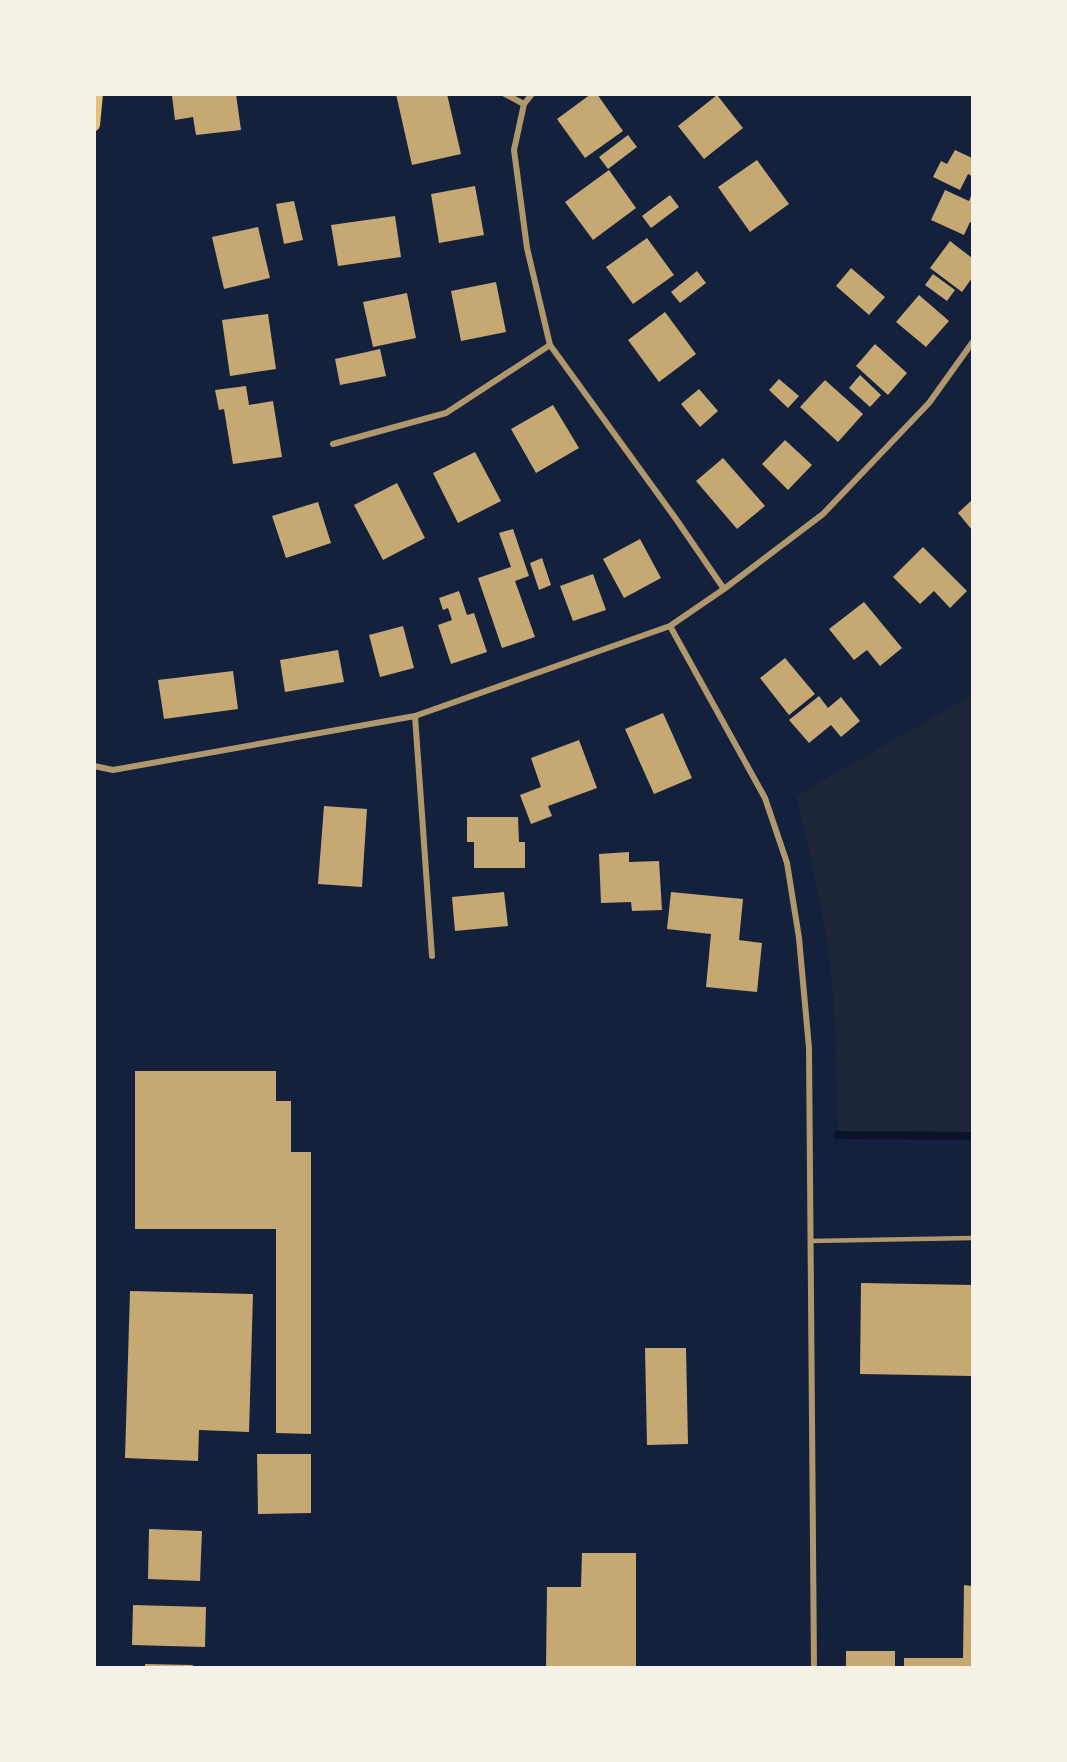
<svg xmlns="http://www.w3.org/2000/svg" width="1067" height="1762" font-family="'Space Grotesk',sans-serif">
	<rect width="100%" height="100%" fill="#14213d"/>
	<path fill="#1d2539" d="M972,695v441l-134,-1c-2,-59 -1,-118 -9,-176 -7,-55 -20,-109 -33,-163z"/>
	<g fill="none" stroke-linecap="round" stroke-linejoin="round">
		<path stroke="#0b132b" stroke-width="8" d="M838,1135l134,1"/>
	</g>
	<path fill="#c6a872" d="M183,94h53l5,36 -45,5 -3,-18 -18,3 -3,-24z
		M396,94h51l14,60 -49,11z
		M591,94h6l26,37 -38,27 -28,-39z
		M717,95l26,33 -39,31 -26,-33z
		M628,135l9,12 -29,22 -9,-12z
		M955,150l17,8v18l-4,-2 -8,16 -27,-13 8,-16 6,3z
		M757,160l32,44 -39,28 -32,-45z
		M609,170l27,38 -43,32 -28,-38z
		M475,186l9,49 -45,8 -8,-49z
		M945,190l24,11 3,-8v30l-2,-1 -6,13 -33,-15z
		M670,195l9,12 -28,21 -9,-12z
		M294,201l9,39 -19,4 -8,-40z
		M395,216l6,41 -63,9 -7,-41z
		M258,227l12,51 -46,11 -12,-52z
		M647,238l27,37 -41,29 -27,-37z
		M950,241l22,17v20l-10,14 -32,-24z
		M851,268l34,29 -16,18 -33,-29z
		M697,271l9,12 -26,20 -9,-11z
		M933,274l22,16 -8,11 -22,-16z
		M496,282l10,50 -45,9 -10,-50z
		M407,293l9,45 -43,9 -10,-45z
		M919,295l30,26 -23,26 -30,-25z
		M665,312l31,42 -37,28 -31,-42z
		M268,314l8,55 -46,7 -8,-56z
		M875,344l32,29 -19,22 -32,-29z
		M380,349l6,27 -46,9 -5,-26z
		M860,375l21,20 -11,12 -21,-19z
		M779,379l20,17 -11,12 -19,-18z
		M825,380l38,34 -25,28 -38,-35z
		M246,386l3,19 24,-4 9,56 -49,7 -9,-55 -5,1 -4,-20z
		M699,389l19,22 -18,16 -19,-23z
		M553,405l26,43 -43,25 -25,-44z
		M785,440l27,25 -24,25 -26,-26z
		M475,452l26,49 -43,22 -25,-50z
		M723,458l42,48 -28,23 -41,-48z
		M397,483l28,55 -42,22 -29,-55z
		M972,500v30l-14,-17z
		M318,502l13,41 -45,15 -14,-42z
		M513,529l16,47 -14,5 20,56 -33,11 -24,-70 33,-11 -12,-34z
		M640,539l21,39 -37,20 -21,-39z
		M923,547l44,44 -17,17 -16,-17 -14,13 -27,-27z
		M542,558l9,27 -12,5 -9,-27z
		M593,574l13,36 -33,11 -13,-35z
		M459,591l8,24 7,-2 13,39 -36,12 -13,-39 14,-5 -4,-12 -5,2 -4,-12z
		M864,602l38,46 -22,18 -13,-16 -13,10 -25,-31z
		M403,626l11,42 -34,9 -11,-42z
		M338,650l6,32 -59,10 -5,-32z
		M785,658l30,36 -26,21 -29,-37z
		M233,671l5,38 -74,10 -6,-39z
		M819,696l9,12 13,-11 19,24 -19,16 -10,-12 -22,18 -20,-23z
		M663,713l29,65 -38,16 -29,-65z
		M579,740l18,48 -49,18 4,10 -21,8 -11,-29 21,-8 -10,-29z
		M324,806l43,3 -5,78 -44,-3z
		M467,817h51l1,25h6v26h-51v-26h-7z
		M629,852v10l30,-1 3,49 -30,1 -1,-9 -30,1 -2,-49z
		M504,892l4,34 -53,5 -3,-34z
		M671,892l72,7 -4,41 23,3 -5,49 -51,-5 5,-53 -44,-5z
		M135,1071h141v30h15v51h20v282l-35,-1v-204h-141z
		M861,1283l111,2v91l-112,-2z
		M130,1291l123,3 -4,138 -50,-2 -1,31 -73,-3z
		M645,1348h41l2,96 -41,1z
		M257,1454h54v59l-53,1z
		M149,1529l53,2 -2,50 -52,-2z
		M582,1553h54v115h-90l1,-81h34z
		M964,1585l8,1v82h-68v-10h59z
		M133,1605l73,2 -1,40 -73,-2z
		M846,1651h49v17h-49z
		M145,1664l48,1v3h-48z"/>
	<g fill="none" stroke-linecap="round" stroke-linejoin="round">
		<path stroke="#b1986c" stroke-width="4.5" d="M810,1241l162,-3"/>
		<path stroke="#b1986c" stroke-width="6" d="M505,94l19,10
			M532,94l-8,10 -10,46 13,98 23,97 126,174 48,70
			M333,444l113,-31 104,-68
			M670,626l95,172 22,65 12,75 10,110 5,620
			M415,716l17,240
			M94,766l19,4 302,-54 255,-90 54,-37 99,-75 106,-111 43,-60"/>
		<path stroke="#e5c07b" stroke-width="12" d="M94,125l3,-31"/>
	</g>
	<rect width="1067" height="1762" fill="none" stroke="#f6f1e7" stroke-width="192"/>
</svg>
